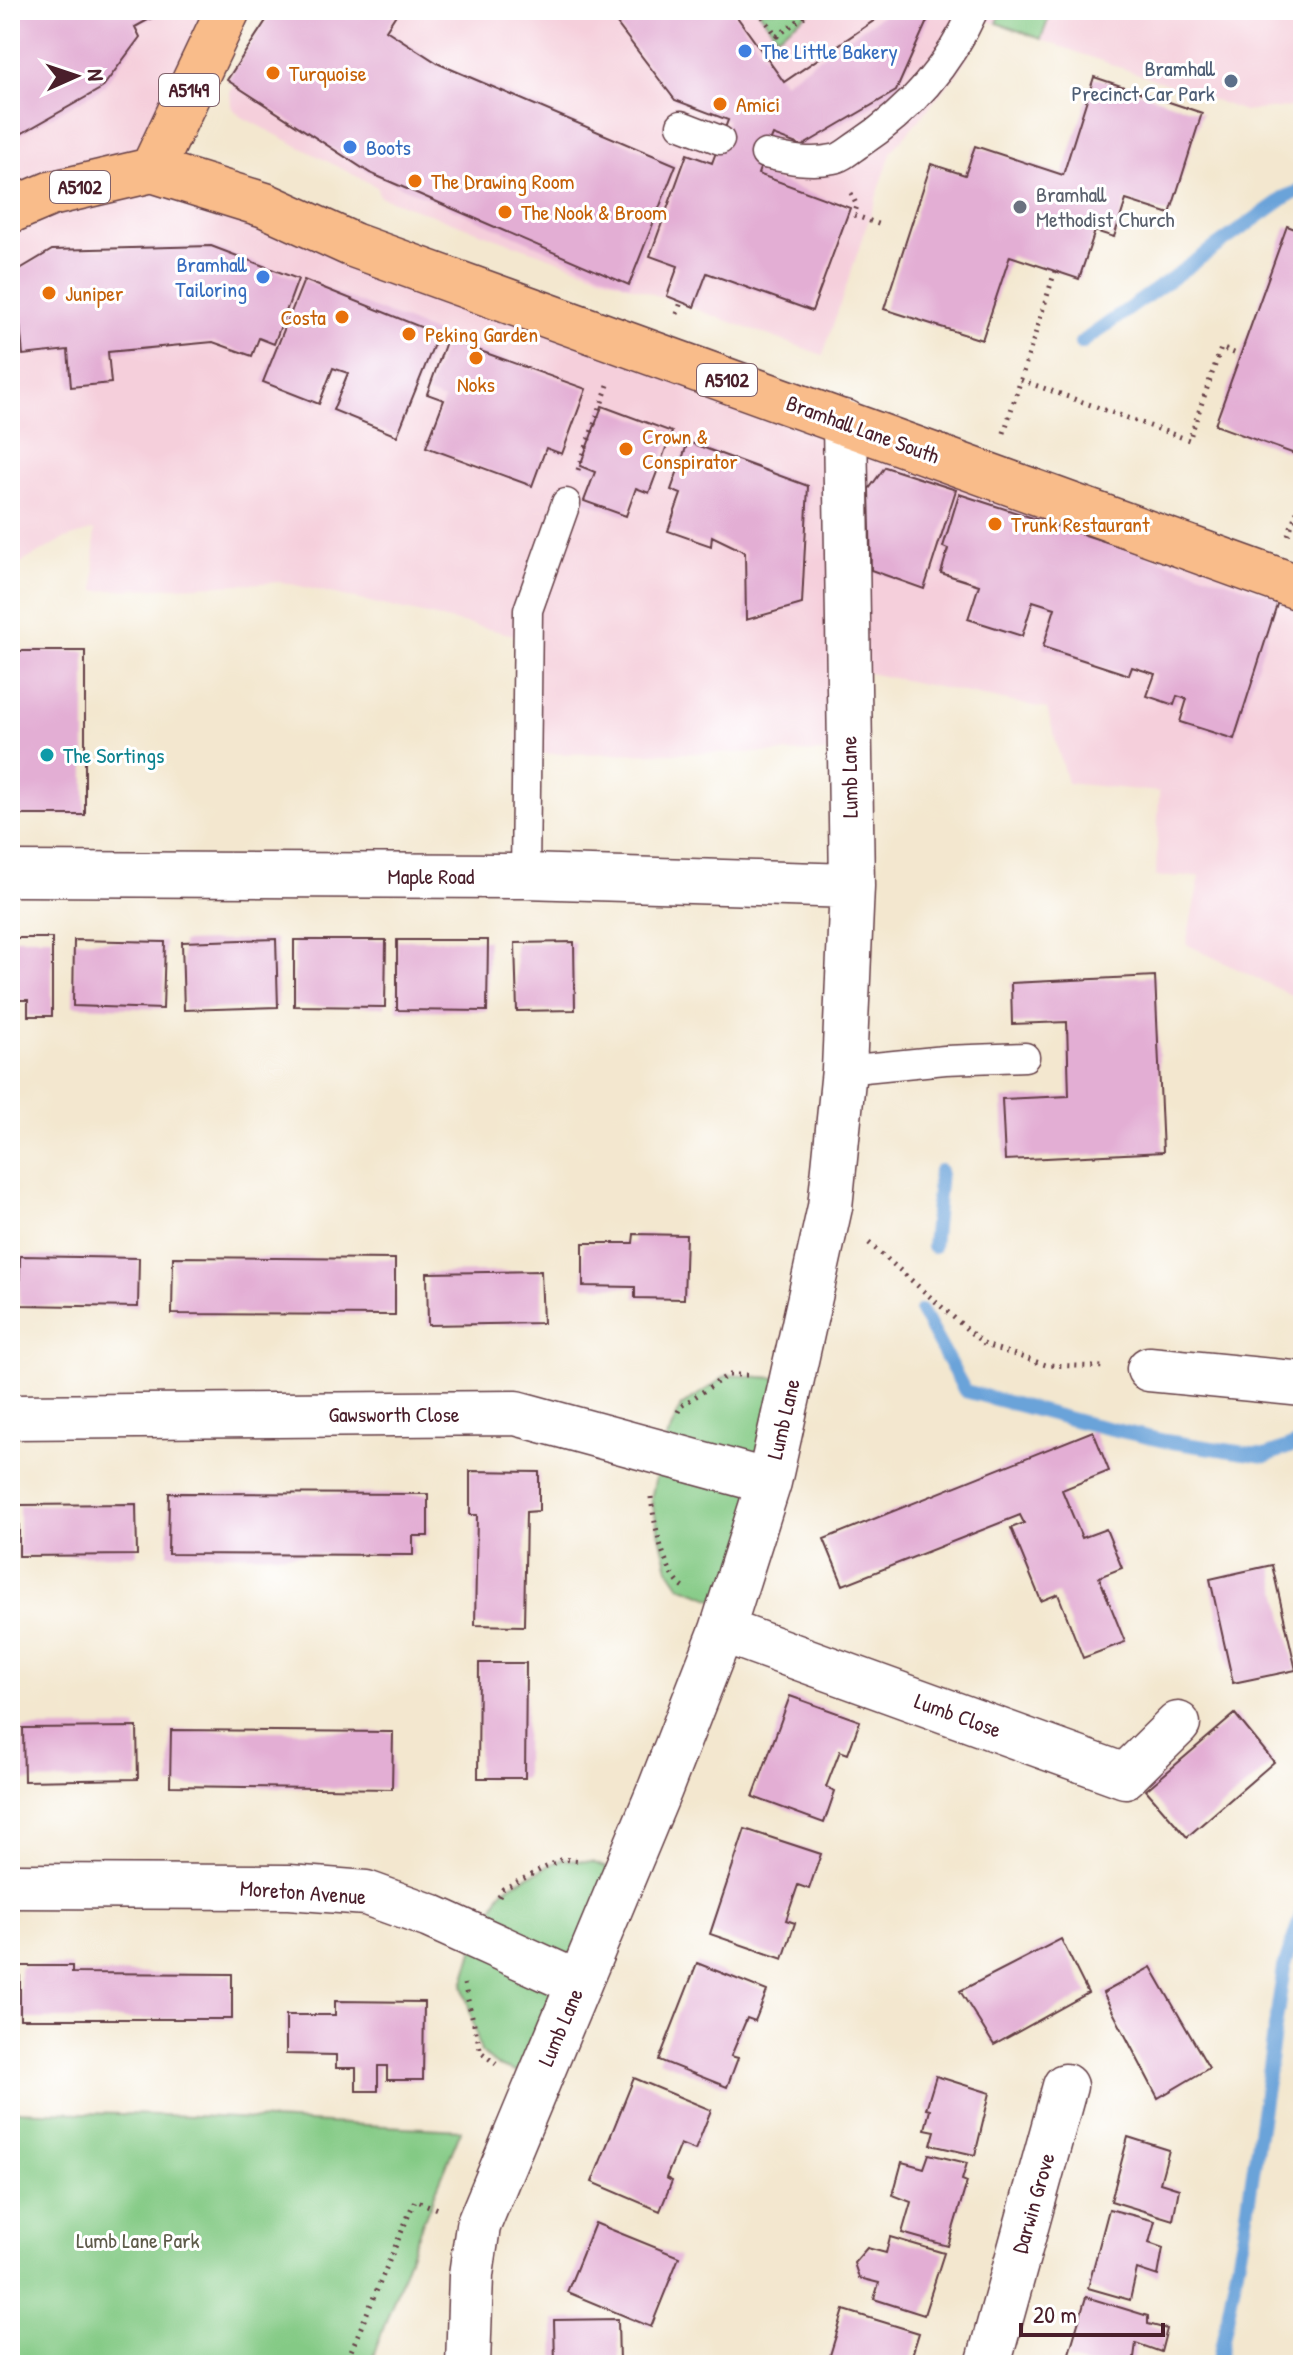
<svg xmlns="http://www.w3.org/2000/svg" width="1313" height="2375" font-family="'Patrick Hand',sans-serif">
	<rect width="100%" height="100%" fill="#fff"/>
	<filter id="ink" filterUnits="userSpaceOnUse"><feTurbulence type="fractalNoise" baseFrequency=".0125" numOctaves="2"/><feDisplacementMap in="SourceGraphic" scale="16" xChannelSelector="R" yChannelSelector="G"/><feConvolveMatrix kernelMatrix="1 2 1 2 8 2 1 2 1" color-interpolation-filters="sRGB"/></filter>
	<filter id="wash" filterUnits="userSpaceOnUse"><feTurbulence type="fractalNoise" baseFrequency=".006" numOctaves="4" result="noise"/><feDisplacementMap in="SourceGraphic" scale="32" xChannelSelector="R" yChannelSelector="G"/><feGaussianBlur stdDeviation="1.8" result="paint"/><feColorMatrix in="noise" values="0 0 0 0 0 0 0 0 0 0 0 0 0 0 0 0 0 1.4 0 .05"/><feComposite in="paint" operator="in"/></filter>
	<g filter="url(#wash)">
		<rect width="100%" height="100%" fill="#f3e7cf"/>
		<path fill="#f5cfdb" d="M10,10h220l-77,159 1150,419v413l-117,-57 14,-68 -44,1 3,-85 -92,-9 -20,-74 -199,-40v83l-330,2 1,-118 -237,-54 -187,9 -1,-61 -32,10 -52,29z
			M271,10h1032v96l-59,5 -256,-90 -30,52 -66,78 -69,204 -444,-159 -2,-9 -137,-71 -9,-10 -1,-15z"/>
		<path fill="#84ca85" stroke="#677458" stroke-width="2" d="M758,10h55l-36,26z
			M1002,10h50l-11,29 -44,-16z
			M728,1375l64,4 -63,226 -49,-19 -12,-18 -17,-69 10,-47 20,-46z
			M562,1859l30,3 32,13 -87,204 -39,-13 -17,-14 -18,-67 14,-48 26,-48z
			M10,2111l186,5 265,14 -46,111 -45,124h-360z"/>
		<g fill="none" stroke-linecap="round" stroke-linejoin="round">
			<path stroke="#6aa3d9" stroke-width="14" d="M1081,343l206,-147 16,-6
				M933,1247l7,-76
				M921,1311l44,80 120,32 80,18 100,15 38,-14
				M1218,2365l26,-133 40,-264 19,-58"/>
		</g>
		<g id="blocks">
			<path fill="#e3aed4" d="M10,10h156l-31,17 5,10 -38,51 -92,52z
				M273,10h126l-13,20 53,34 237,101 -47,120 -259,-112 -143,-93z
				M610,10h122l52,72 101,-69 -3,-3h50l-36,81 -94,55 -29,-11 -8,19 -7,20 92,34 -38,103 -105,-38 -13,34 -27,-11 11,-30 -28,-10 37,-102 25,9 16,-43 -53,-20 -67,-88z
				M1094,77l108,36 -32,101 -44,-14 -12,37 -19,-6 -16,48 -69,-23 -28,84 -98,-31 47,-145 34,11 10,-29 88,29z
				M1287,226l16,6v225l-88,-32z
				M211,246l87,33 -24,65 -15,-6 -7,18 -39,-14 -105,10 3,31 -40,4 -3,-37 -45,5 -8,-83 37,-22z
				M304,280l134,54 -41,102 -64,-26 15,-37 -15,-5 -14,36 -56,-22z
				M447,339l139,50 -24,65 -16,-6 -14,38 -106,-39 18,-47 -17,-6z
				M10,376l7,26 -7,2z
				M602,406l70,26 -23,61 -13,-5 -10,28 -42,-15 11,-29 -15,-6z
				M688,442l120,44 -6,118 -56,16 -1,-68 -33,-16 -1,10 -43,-15 13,-37 -10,-4z
				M885,467l71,23 -32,99 -53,-19 -2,-81z
				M959,494l320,104 -45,141 -54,-17 7,-23 -10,-3 -3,9 -27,-9 8,-22 -23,-7 -3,8 -86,-28 12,-39 -22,-7 -11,35 -54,-17 11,-34 -38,-12 7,-24 -5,-2z
				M12,651h73v164h-75z
				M10,938h42v78h-24v-16h-18z
				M276,939l2,68 -94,3 -2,-68z
				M74,940l91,2 -2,67 -90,-3z
				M294,940h92l-1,67 -91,-1z
				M397,940h91l-1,71 -90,-1z
				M574,942l1,68 -58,1 -2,-68z
				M1155,976l8,176 -158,8 -3,-61 67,-3 -2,-74 -55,2 -1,-41z
				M634,1234l52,1 -2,64 -49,-1v-11l-52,-1v-43h50z
				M20,1256l119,2 -1,49 -119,-2z
				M173,1257l222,2v56l-223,-1z
				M541,1271l2,52 -115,2 -1,-52z
				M1093,1431l16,40 -47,19 20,48 24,-9 16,39 -23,9 26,65 -42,16 -25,-64 -17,7 -30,-73 13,-5 -4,-8 -177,70 -19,-46z
				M470,1471l69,1v39l-13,1 -2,114 -49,-1 2,-110h-7z
				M169,1493l259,1v42h-15v19l-245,-1z
				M136,1504l1,51 -118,1v-51z
				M1272,1565l24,105 -63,13 -23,-104z
				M479,1663h47l-1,115h-47z
				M790,1696l70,25 -12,33 -8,-3 -14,36 9,4 -11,32 -71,-26z
				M1235,1714l39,48 -87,75 -41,-47z
				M137,1727l1,52 -114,2 -1,-53z
				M171,1730l222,2 -1,57 -222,-3z
				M745,1829l76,25 -12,35 -11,-4 -12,35 9,3 -12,36 -73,-25z
				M1061,1939l27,54 -94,52 -34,-54z
				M697,1963l70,28 -12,30 -8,-3 -16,38 7,2 -11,29 -68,-27z
				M20,1966h52v7l160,1v45h-212z
				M1151,1967l58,101 -51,30 -55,-105z
				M335,2001l89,1 -1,78h-36v-14h-9v25h-22v-23h-20v-13l-50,-1v-39h49z
				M936,2076l54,17 -15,62 -44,-10 4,-14 -10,-2 5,-19 -4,-1z
				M634,2078l77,32 -16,40 -15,-6 -14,34 6,3 -12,30 -68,-29z
				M1128,2137l41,13 -9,33 19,6 -6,31 -62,-19z
				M929,2154l38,9 -5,17 5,2 -19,64 -46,-13 9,-31 -18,-7 9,-33 22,6z
				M1109,2209l46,12 -6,22 14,5 -5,28 -21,-7 -7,31 -42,-12z
				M595,2223l84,34 -28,70 -84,-35z
				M890,2237l54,16 -20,62 -50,-16 5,-16 -20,-5 -5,-15 13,-15 19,5z
				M1086,2297l62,19v8l19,5 -6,23 -25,-9 -3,22 -11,-4v4h-38l-17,-5z
				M844,2310l75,23 -10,32h-82z
				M618,2319l1,43 28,-1v4h-92l-1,-45z"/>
		</g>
	</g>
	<g filter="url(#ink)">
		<use href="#blocks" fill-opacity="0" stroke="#633d44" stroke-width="2"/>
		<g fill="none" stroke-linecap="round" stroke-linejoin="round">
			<defs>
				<path id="lane" d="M681,125l39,15
					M765,154c23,5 45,10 68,5 9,-1 18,-10 26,-15 50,-33 90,-79 115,-134
					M525,876l3,-266 38,-107
					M844,1070l101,-10 80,-3"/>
				<path id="street" d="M10,874l515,2 327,10
					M1149,1369l154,15
					M10,1417l506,-4 253,69
					M722,1630l403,146 53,-52
					M10,1886l279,1 77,6 64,23 148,67
					M468,2365l3,-90 7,-49 182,-437 62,-159 47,-148 61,-275 14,-137 8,-184 -7,-464
					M988,2365l77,-279"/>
				<path id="primary" d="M152,170l113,35 88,40 950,344
					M152,170l76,-160
					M10,211l40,-17 102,-24"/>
			</defs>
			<use href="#lane" stroke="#633d44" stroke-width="31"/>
			<use href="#street" stroke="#633d44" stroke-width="47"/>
			<use href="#primary" stroke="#633d44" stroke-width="47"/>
			<path stroke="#633d44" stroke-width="5" stroke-dasharray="2 6" stroke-linecap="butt" d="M758,10l19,26 36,-26
				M768,60l9,-24
				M851,193l6,13 -3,9 27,10
				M677,314l4,-12
				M1021,380l168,60 32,-92 18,7
				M1004,433l51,-162
				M578,470l30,-85
				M1288,535l15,-40
				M869,1243l116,102 61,20 59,2
				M678,1412l3,-6 47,-31h20
				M651,1497c2,22 14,82 35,92
				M499,1897l4,-8 59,-30 19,2
				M464,1984l17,68 15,12
				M345,2365l70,-165 22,9"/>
			<use href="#lane" stroke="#fff" stroke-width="28"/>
			<use href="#street" stroke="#fff" stroke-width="44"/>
			<use href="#primary" stroke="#f9bc8a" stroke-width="44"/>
		</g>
	</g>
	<g fill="#3f7fe0" stroke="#fff" stroke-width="3">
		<circle cx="745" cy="51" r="8"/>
		<circle cx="350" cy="147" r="8"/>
		<circle cx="263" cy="277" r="8"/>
	</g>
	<g fill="#e8710a" stroke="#fff" stroke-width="3">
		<circle cx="273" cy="73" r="8"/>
		<circle cx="720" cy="104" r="8"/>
		<circle cx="415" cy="181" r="8"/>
		<circle cx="505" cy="212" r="8"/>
		<circle cx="49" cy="293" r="8"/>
		<circle cx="342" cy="317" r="8"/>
		<circle cx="409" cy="334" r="8"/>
		<circle cx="476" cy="358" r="8"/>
		<circle cx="626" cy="449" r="8"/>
		<circle cx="995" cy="524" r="8"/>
	</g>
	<circle fill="#5c6f8a" stroke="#fff" stroke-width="3" cx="1231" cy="81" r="8"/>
	<circle fill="#6b7280" stroke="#fff" stroke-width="3" cx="1020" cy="207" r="8"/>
	<circle fill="#0f9aa8" stroke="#fff" stroke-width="3" cx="47" cy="755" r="8"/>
	<g text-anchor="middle" stroke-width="6" stroke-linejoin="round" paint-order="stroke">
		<g fill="#fff" stroke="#80626b" stroke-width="2">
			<rect x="159" y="74" width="60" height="32" rx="6"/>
			<rect x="50" y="171" width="60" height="32" rx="6"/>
			<rect x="697" y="364" width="60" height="32" rx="6"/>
		</g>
		<g font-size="20" font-weight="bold" fill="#4a1f2b">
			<text x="189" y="97">A5149</text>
			<text x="80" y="194">A5102</text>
			<text x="727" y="387">A5102</text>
		</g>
		<g font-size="22" fill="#366cbe" stroke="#fff" text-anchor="start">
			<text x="761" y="59">The Little Bakery</text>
			<text x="366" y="155">Boots</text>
			<text x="247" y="272" text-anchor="end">Bramhall<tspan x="247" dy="25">Tailoring</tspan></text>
		</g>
		<g font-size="22" fill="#4e5e75" stroke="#fff" text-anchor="end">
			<text x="1215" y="76">Bramhall<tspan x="1215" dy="25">Precinct Car Park</tspan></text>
		</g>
		<g font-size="22" fill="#c56008" stroke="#fff" text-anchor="start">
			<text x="289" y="81">Turquoise</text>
			<text x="736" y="112">Amici</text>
			<text x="431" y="189">The Drawing Room</text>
			<text x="521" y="220">The Nook &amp; Broom</text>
			<text x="65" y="301">Juniper</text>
			<text x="326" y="325" text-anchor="end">Costa</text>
			<text x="425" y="342">Peking Garden</text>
			<text x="476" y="392" text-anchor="middle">Noks</text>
			<text x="642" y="444">Crown &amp;<tspan x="642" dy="25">Conspirator</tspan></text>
			<text x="1011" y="532">Trunk Restaurant</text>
		</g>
		<g font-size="22" fill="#5b616d" stroke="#fff" text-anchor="start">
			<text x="1036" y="202">Bramhall<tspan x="1036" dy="25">Methodist Church</tspan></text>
		</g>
		<g font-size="22" fill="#4a1f2b" stroke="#fff">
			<text transform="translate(863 429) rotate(20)" y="8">Bramhall Lane South</text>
			<text transform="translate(849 777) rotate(-91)" y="8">Lumb Lane</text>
			<text x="431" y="884">Maple Road</text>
			<text x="394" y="1422">Gawsworth Close</text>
			<text transform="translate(783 1419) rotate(-77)" y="8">Lumb Lane</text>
			<text transform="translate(958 1715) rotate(20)" y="8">Lumb Close</text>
			<text transform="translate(303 1892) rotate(4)" y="8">Moreton Avenue</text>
			<text transform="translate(560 2027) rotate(-67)" y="8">Lumb Lane</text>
			<text transform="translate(1033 2203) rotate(-74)" y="8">Darwin Grove</text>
		</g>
		<g font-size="22" fill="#0d838f" stroke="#fff" text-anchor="start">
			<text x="63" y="763">The Sortings</text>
		</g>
		<g font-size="22" fill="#5e5b4a" stroke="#fff">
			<text x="138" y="2248">Lumb Lane Park</text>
		</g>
	</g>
	<rect width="1313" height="2375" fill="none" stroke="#fff" stroke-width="40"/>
	<g transform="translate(76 76) rotate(87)" stroke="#ffffff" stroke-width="6" paint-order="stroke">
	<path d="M0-6L14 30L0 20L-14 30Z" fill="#4a1f2b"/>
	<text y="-12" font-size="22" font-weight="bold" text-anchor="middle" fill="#4a1f2b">N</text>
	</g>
	<path d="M1021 2323v12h142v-12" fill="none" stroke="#4a1f2b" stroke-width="4"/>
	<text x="1033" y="2323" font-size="24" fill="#4a1f2b" stroke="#ffffff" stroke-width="6" paint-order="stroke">20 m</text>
</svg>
